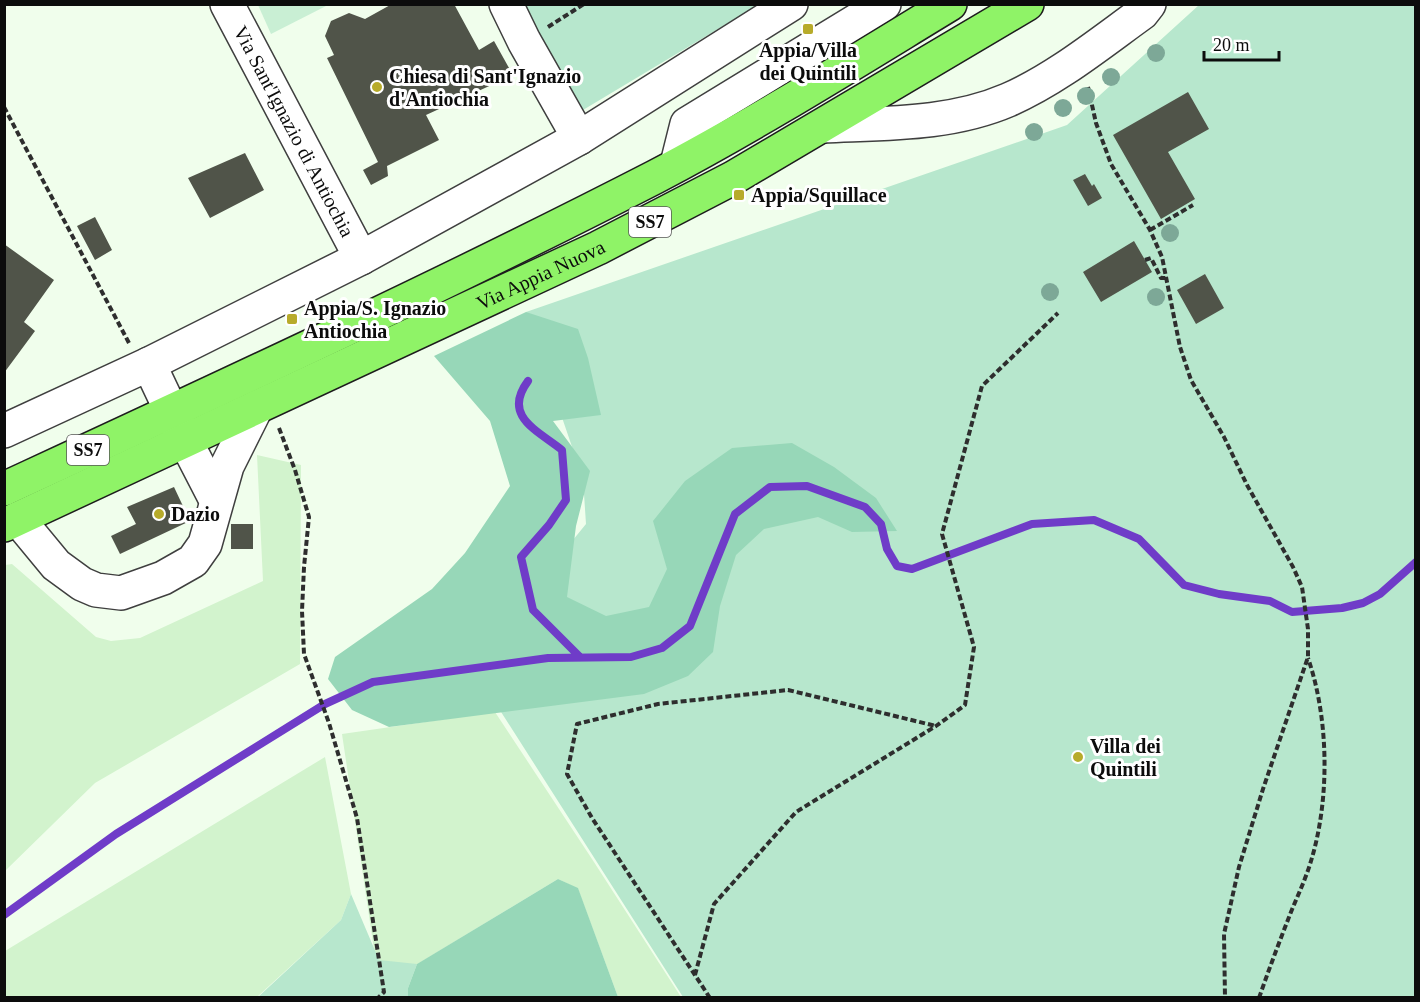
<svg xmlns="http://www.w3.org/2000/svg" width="1420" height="1002" font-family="'Times New Roman',serif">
	<rect width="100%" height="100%" fill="#f0feec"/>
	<path fill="#d2f3cd" d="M257,455l44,10 -1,199 -205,119 -90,88v-306l7,-1 84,73 15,4 29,-3 123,-57z
		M495,712l97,147 89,138h-63l-40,-108 -20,-10 -162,98 -21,-21 -33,-222z
		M325,757l26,137 -10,26 -84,77 -252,1v-47z"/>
	<path fill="#b7e7cd" d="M524,5h234l-180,108z
		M1199,5h216v992h-732l-224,-351 96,-84 31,-38 -3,-45 -57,-167 541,-187z
		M351,894l28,66 38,4 -9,24v9l-151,1 84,-78z"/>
	<path fill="#97d7b8" d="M526,312l52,17 10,29 13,57 -48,6 37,50 -14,55 -9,71 39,19 43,-9 18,-38 -14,-48 32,-40 47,-33 60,-5 42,24 42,31 21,33 -45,1 -34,-15 -54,12 -28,26 -16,51 -7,46 -25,24 -44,18 -255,33 -37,-17 -24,-31 7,-22 97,-68 33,-36 45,-67 -20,-65 -56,-65z
		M558,879l20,9 40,109h-210v-9l9,-24z"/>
	<path fill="#c9efd4" d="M258,5h70l-57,29z"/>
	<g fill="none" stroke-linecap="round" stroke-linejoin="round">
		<path stroke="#6f3cc8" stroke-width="8" d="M528,381c-26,35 9,49 34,69l4,50 -17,25 -28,32 12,53 47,47
			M4,915l112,-81 209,-130 48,-22 175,-24 83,-1 31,-9 28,-22 45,-112 35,-27 37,-1 58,21 16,17 6,25 10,17 15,3 120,-45 62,-4 45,19 45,46 35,9 51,7 22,11 50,-4 21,-5 17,-9 36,-32"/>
	</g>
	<path fill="#505449" d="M392,4h62l25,46 15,-9 19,34 -87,40 13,25 -52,26 1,10 -17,9 -8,-15 15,-8 -51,-104 7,-3 -9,-19 6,-15 18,-8 16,6z
		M1188,92l21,37 -41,23 27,47 -34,20 -48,-84z
		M245,153l19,37 -54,28 -22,-40z
		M1085,174l7,12 2,-2 8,14 -14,8 -15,-26z
		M95,217l17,33 -17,10 -18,-34z
		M1134,241l18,31 -51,30 -18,-30z
		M4,244l50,36 -30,42 11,9 -31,42z
		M1205,274l19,34 -28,16 -19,-34z
		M174,487l16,34 -70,33 -9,-18 25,-12 -9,-17z
		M231,524h22v25h-22z"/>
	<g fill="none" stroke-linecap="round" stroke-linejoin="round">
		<defs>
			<g id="minor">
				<path id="s1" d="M227,4l134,254"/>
				<path d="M506,4l18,37 55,97"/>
				<path d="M823,126c62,-3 127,-1 185,-26 48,-21 91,-56 134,-87l7,-9"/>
				<path d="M677,164l10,-40 197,-120"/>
				<path d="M149,364l36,76 31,60"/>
				<path d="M4,431l145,-67 212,-106 218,-120 212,-134"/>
				<path d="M18,519l38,46 26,19 14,6 25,3 42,-15 30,-17 12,-17 22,-78 29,-58"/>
			</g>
			<g id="major">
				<path d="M4,489c218,-101 437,-202 651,-312 101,-53 198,-114 295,-173"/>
				<path id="s2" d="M4,525l594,-277 135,-70 294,-174"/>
			</g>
		</defs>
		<use href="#minor" stroke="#3f3f3f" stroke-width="36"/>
		<use href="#major" stroke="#1d1d1d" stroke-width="36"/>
		<path stroke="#2e2e2e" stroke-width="4" stroke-dasharray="6 3" stroke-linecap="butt" d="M548,27l36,-23
			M1088,87l8,36 15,41 39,66 12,27 18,90 11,33 33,57 23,48 46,82 9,20 6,42v28l-45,132 -24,78 -15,67 1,64
			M4,107l125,236
			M1150,230l43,-25
			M1145,260l6,-2 10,20h5
			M279,428l16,42 14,47 -5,50 -2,44 2,43 25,69 28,95 27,174 -6,6
			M695,975l19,-71 82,-92 140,-86 29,-21 9,-58 -32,-113 40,-148 76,-73
			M710,998l-118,-180 -25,-44 10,-50 81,-20 130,-14 148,36
			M1259,998c10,-29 21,-58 32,-86 7,-17 15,-34 20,-51 19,-62 18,-142 -3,-203"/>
		<use href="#minor" stroke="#fff" stroke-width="33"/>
		<use href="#major" stroke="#8ff367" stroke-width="33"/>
	</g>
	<g fill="#7da897">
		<circle cx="1156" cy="53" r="9"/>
		<circle cx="1111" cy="77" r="9"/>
		<circle cx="1086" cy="96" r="9"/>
		<circle cx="1063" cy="108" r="9"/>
		<circle cx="1034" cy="132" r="9"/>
		<circle cx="1170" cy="233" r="9"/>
		<circle cx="1050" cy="292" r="9"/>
		<circle cx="1156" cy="297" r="9"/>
	</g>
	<g fill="#b7ab2a" stroke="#fff" stroke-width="2">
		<rect x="802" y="23" width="12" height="12" rx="3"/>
		<circle cx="377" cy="87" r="6"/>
		<rect x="733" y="189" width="12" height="12" rx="3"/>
		<rect x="286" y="313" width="12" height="12" rx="3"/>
		<circle cx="159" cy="514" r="6"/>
		<circle cx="1078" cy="757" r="6"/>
	</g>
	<g text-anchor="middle" stroke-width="6" stroke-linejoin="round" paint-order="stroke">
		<g fill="#fff" stroke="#555" stroke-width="1.5">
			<rect x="629" y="207" width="42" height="30" rx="4.5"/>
			<rect x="67" y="435" width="42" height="30" rx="4.5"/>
		</g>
		<g font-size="18" font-weight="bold" fill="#0c0c0c">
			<text x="650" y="228">SS7</text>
			<text x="88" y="456">SS7</text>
		</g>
		<g font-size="20" font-weight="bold" fill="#0c0c0c" stroke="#fff" text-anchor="start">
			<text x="808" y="57" text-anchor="middle">Appia/Villa<tspan x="808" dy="23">dei Quintili</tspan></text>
			<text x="389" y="83">Chiesa di Sant'Ignazio<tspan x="389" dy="23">d'Antiochia</tspan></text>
			<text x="751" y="202">Appia/Squillace</text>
			<text x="304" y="315">Appia/S. Ignazio<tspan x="304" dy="23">Antiochia</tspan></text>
			<text x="171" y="521">Dazio</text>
			<text x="1090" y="753">Villa dei<tspan x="1090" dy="23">Quintili</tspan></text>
		</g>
		<g font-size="20" fill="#0c0c0c" stroke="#fff">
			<text dy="7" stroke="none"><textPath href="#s1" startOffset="144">Via Sant'Ignazio di Antiochia</textPath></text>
			<text dy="7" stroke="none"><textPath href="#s2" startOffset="592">Via Appia Nuova</textPath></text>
		</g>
	</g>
	<rect width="1420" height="1002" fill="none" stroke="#0c0c0c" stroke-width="12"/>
	<path d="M1204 51v9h75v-9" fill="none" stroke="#0c0c0c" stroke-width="3"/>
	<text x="1213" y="51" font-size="18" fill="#0c0c0c" stroke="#ffffff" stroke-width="4.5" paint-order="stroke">20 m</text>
</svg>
